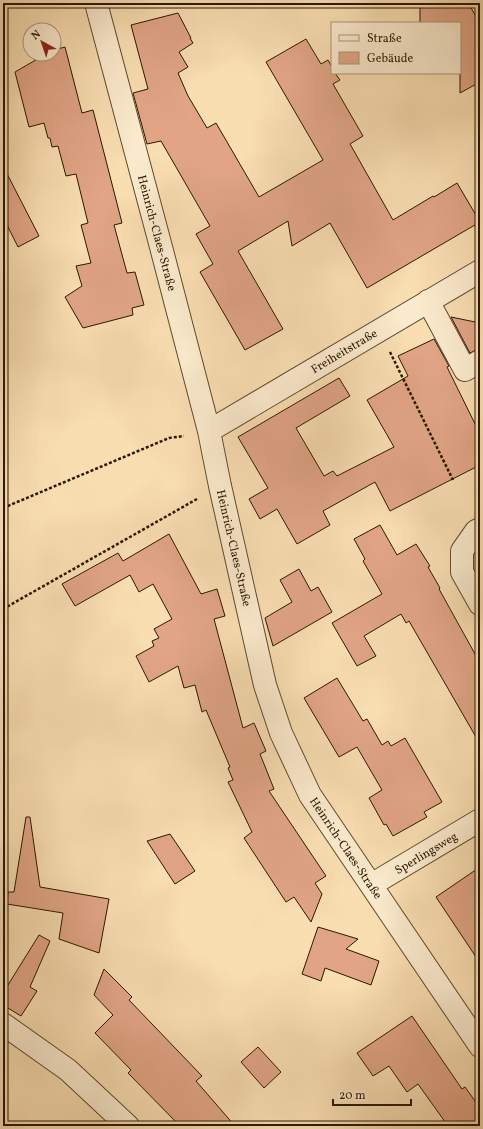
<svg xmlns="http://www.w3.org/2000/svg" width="483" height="1129" font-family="Vollkorn,serif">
	<rect width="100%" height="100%" fill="#f9deb2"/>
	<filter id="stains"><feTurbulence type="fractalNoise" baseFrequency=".005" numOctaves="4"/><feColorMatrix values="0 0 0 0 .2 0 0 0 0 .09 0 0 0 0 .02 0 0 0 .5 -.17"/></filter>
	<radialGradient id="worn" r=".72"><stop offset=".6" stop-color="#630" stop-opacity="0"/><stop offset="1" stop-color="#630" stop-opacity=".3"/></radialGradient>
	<path fill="#e1a586" stroke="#2a1800" d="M420,3h48l12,20v59l-20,11v-70h-40z
		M178,13l13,25h-1l3,5 -14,9 9,15 -10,6 10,23 19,32 9,-5 43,74 64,-37 -57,-98 40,-23 15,25 7,-4 4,7v6h3l5,7 -7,4 30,52 -13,8 43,76 40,-24 1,1 23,-14 23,39 -113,66 -37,-65 -38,23 -4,-25 -50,30 45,78 -38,21 -45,-78 13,-8 -17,-30 14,-8 -49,-85 -14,3 -14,-51 15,-4 -17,-64z
		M65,47l17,66 11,-3 29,113 -8,2 13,48 8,-1 9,33 -12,3 1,7 -50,13 -18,-31 17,-11 -6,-20 15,-3 -10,-38 7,-2 -12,-49 -10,2 -8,-30 -6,1 -2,-9h-2l-4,-15 -15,4 -14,-55 31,-18h8v-4z
		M3,166l36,70 -21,11 -15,-30z
		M451,317l29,6v25l-10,5z
		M434,339l15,27 -2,1 33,67v31l-90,46 -15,-29 -52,29 7,14 -33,19 -20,-35 -17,10 -11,-20 19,-11 -30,-51 101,-59 11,18 -54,32 28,48 9,-5 4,5 57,-29 -27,-47 41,-24 -10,-20z
		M380,525l17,30 19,-11 14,22 -2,1 12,21 -1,1 41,74v81l-71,-123 -3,2 -5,-9 -37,22 12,20 -19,10 -25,-43 50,-29 -19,-33 2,-2 -11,-20z
		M169,534l32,60 16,-5 8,27 -11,3 29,109 11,-5 12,28 -6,3 14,35 -5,2 57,85 -11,7 7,11 -11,28 -17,-25 -8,5 -42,-64 8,-6 -24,-50 5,-2 -5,-12 2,-1 -24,-57 -4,2 -7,-27 -11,3 -6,-22 -29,16 -13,-26 18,-10 -2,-5 7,-3 -5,-9 18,-10 -19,-35 -14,8 -9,-17 -55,31 -13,-22 56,-31 5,8z
		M299,569l12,22 7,-4 14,25 -59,34 -8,-28 27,-16 -12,-22z
		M337,678l26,43 4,-2 15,26 6,-4 3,5 14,-8 37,64 -18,10 3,5 -34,19 -7,-12 -2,1 -15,-27 13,-8 -25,-43 -18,10 -35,-59z
		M26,817h4l10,70 69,12 -10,54 -40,-14 4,-26 -56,-9 1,-12h6z
		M170,834l25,37 -20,13 -28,-43z
		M480,867v96l-44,-66z
		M318,927l40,12 -12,10 33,12 -8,24 -46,-17 -4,13 -19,-7z
		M39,935l11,6 -20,46 7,4 -16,25 -18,-11v-12z
		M104,969l28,28 -3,3 73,76 -6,5 39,45h-55l-52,-53 3,-3 -36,-37 18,-18 -19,-20z
		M412,1016l50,73 3,-2 15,21v18h-32l-30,-42 -11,8 -18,-26 -16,10 -16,-23z
		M258,1047l23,25 -17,16 -23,-26z"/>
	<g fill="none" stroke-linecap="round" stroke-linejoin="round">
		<defs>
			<path id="minor" d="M96,3l65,244 48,184 11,55 45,199 16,48 29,62 170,251
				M428,301l37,69 15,-9
				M209,431l271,-160
				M480,529l-4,2 -14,20v21l18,32
				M371,885l109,-65
				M3,1024l65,46 60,56"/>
		</defs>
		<use href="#minor" stroke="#5e4a2c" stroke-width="24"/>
		<path stroke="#2a1800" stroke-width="2.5" stroke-dasharray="3 2" stroke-linecap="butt" d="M390,352l63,128
			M3,508l166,-70 15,-2
			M3,609l194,-110"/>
		<use href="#minor" stroke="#fbeacd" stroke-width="22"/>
	</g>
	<g text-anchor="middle" stroke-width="4" stroke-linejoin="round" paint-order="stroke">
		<g font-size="12" fill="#2a1800" stroke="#fbeacd">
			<text transform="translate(157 233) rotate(75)" y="4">Heinrich-Claes-Straße</text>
			<text transform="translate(344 351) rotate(-31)" y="4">Freiheitstraße</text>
			<text transform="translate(234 548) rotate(77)" y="4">Heinrich-Claes-Straße</text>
			<text transform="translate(346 848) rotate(56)" y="4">Heinrich-Claes-Straße</text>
			<text transform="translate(426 853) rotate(-31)" y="4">Sperlingsweg</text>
		</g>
	</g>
	<rect width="483" height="1129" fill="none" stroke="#f9deb2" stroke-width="16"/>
	<rect x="4" y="4" width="475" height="1121" fill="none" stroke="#2a1800" stroke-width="2"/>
	<rect x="8" y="8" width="467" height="1113" fill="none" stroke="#2a1800"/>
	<rect x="331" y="22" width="130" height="52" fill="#fbeacd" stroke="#a7967b"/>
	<rect x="339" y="35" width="20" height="6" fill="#fbeacd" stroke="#a7967b"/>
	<text x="367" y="42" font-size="12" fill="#2a1800">Straße</text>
	<rect x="339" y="52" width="20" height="12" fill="#e1a586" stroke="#a7967b"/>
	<text x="367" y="62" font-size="12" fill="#2a1800">Gebäude</text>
	<g transform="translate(42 42) rotate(320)"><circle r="19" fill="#fbeacd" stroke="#a7967b"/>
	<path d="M0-3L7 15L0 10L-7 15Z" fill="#8f2418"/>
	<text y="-6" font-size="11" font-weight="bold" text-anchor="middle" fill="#2a1800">N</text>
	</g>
	<path d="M333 1099v6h78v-6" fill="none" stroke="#2a1800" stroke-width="2"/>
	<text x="339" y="1099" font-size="12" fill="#2a1800" stroke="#fbeacd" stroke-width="3" paint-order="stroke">20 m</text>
	<rect width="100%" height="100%" filter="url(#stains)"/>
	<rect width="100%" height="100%" fill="url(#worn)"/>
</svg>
